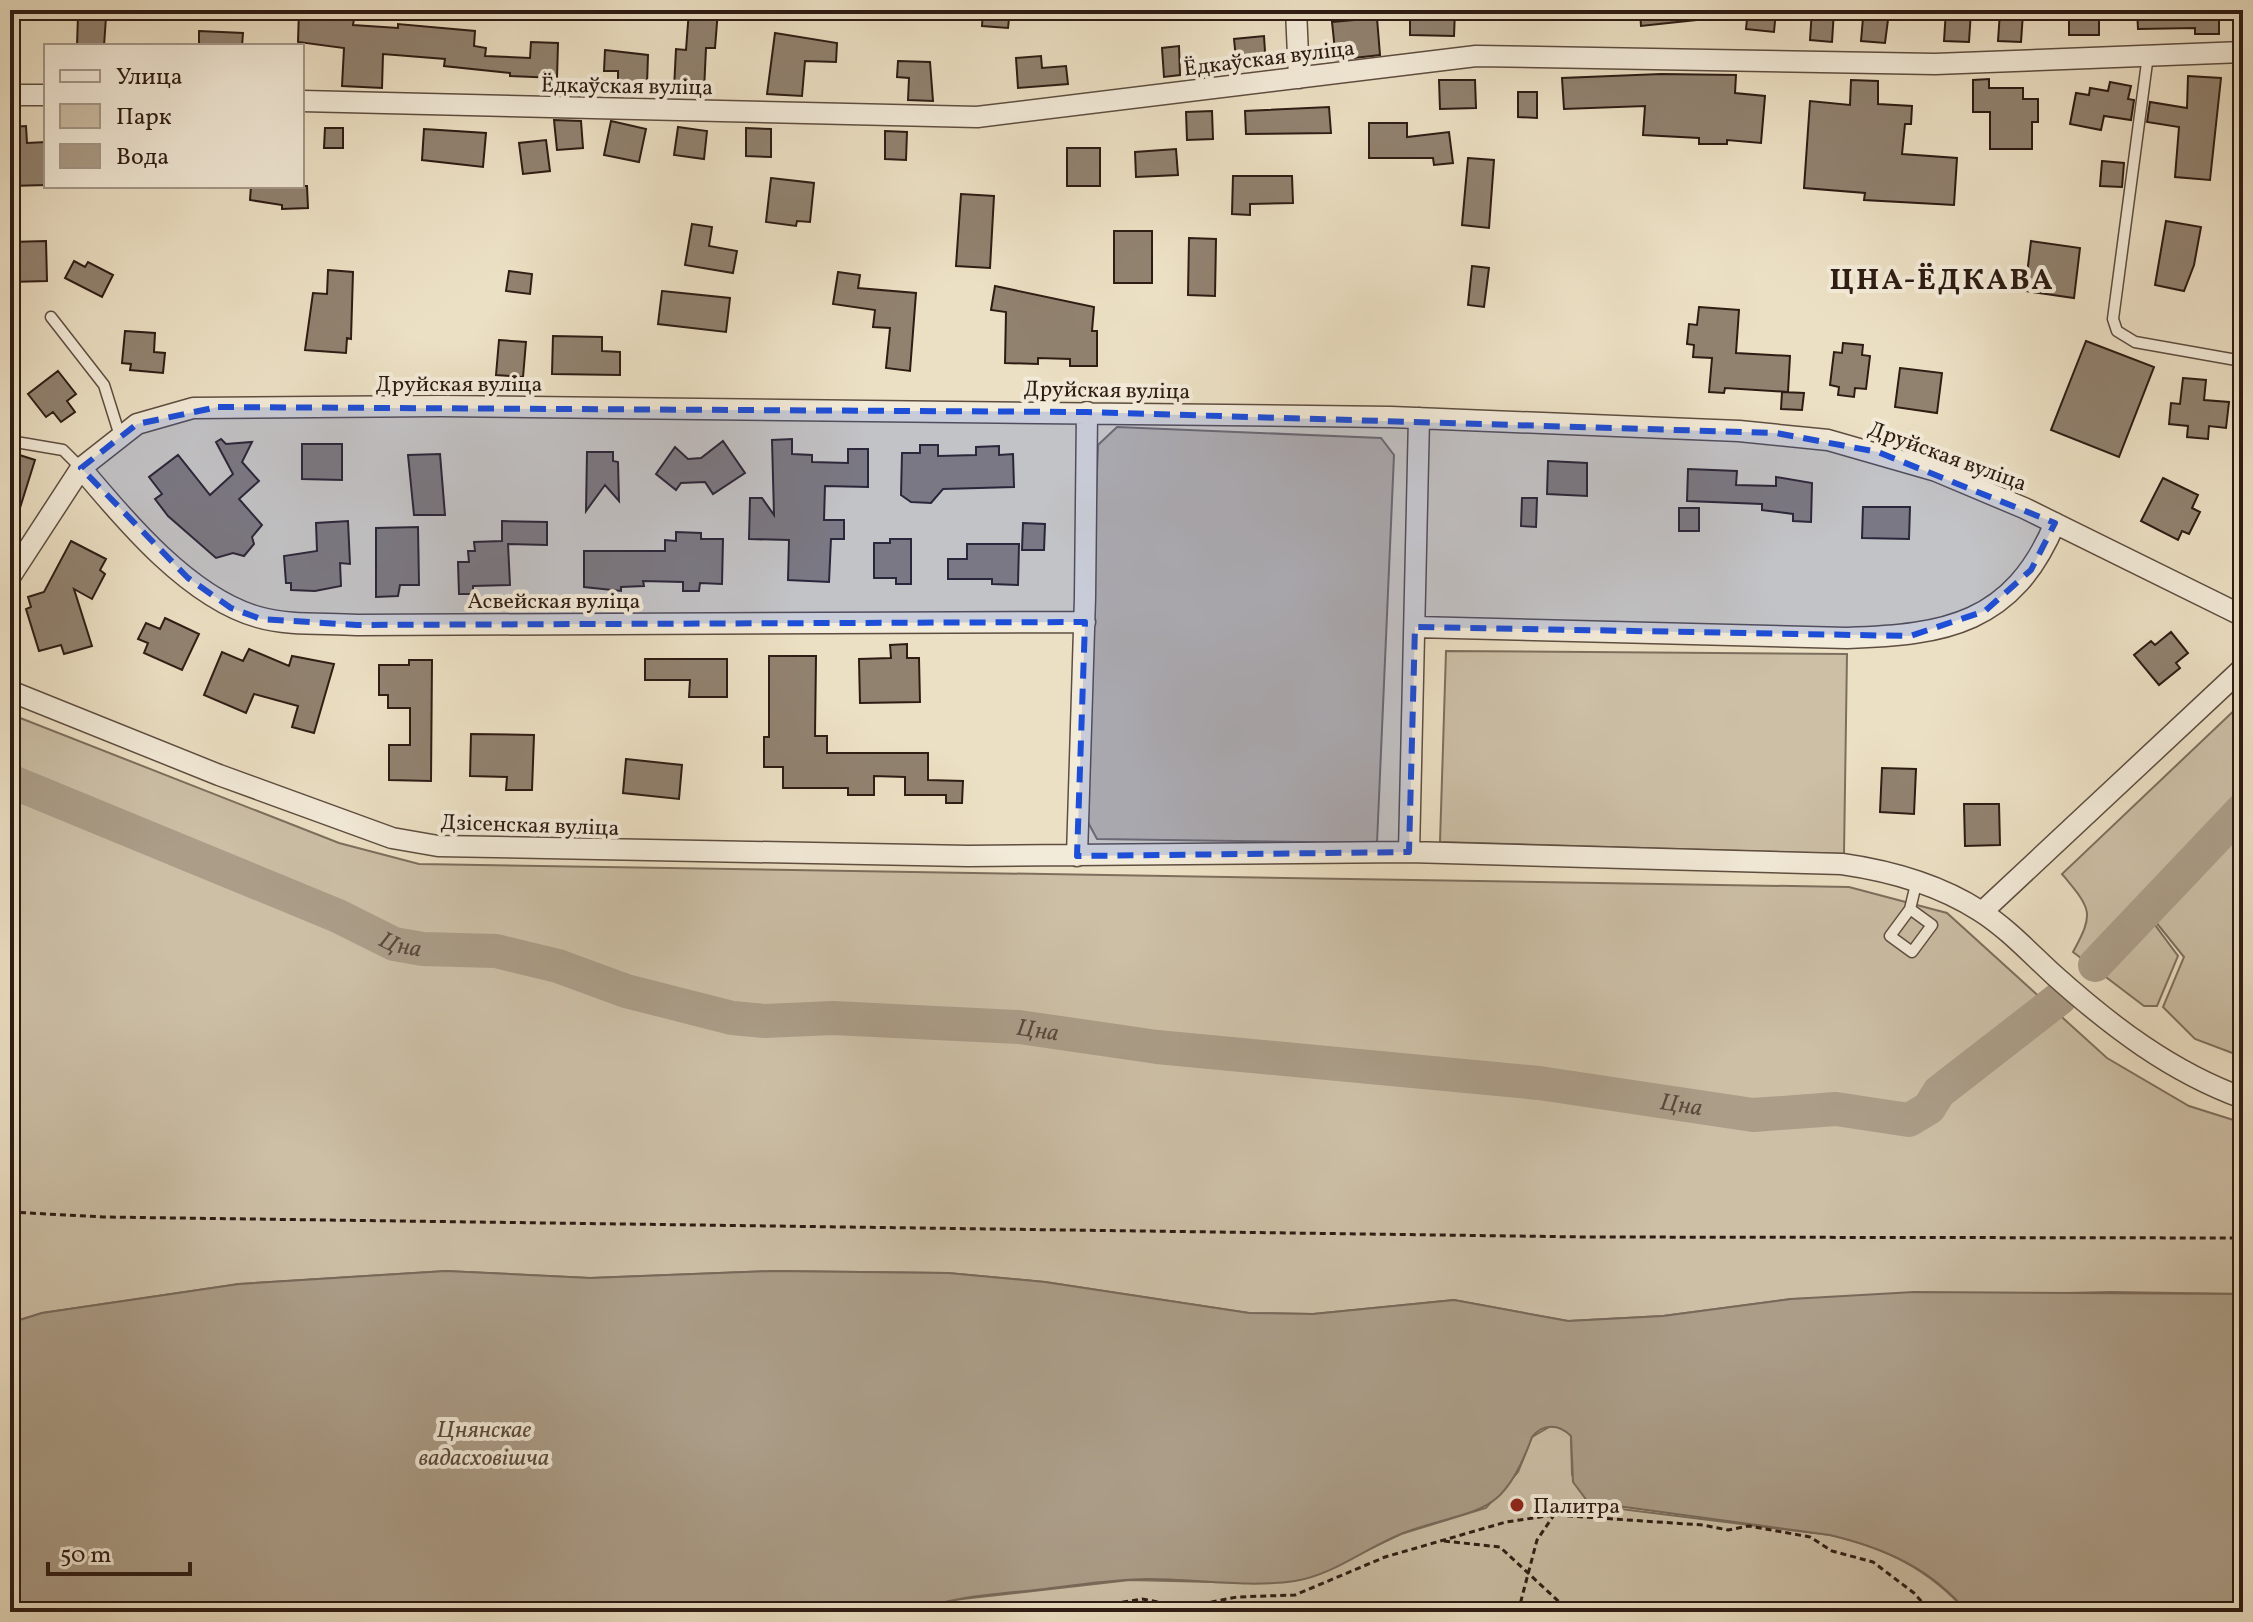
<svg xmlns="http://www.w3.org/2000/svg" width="2253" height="1622" font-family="Vollkorn,serif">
	<rect width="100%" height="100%" fill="#ece0c4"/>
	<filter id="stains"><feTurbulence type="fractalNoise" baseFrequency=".0025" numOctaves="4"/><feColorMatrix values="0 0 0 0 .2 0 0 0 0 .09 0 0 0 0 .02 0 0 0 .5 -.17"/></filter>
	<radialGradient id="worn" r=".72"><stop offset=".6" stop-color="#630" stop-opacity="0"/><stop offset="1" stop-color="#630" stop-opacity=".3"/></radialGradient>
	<path fill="#ccbfa6" stroke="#7d6e5d" stroke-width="2" d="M1117,427l264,11 13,17 -17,388 -280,-4 -13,-24 14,-370z
		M1446,651l401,3 -3,200 -404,-12z
		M2243,702v101l-102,103 37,50 -21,50h-13l-71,-54c22,-40 18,-43 -11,-78z
		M10,714l329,129 80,21 1430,23 98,26 160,145 82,48 54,17v171l-132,-2 -320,7 -128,17 -95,5 -114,-21 -141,14 -64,-1 -204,-31 -97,-9 -175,-2 -183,7 -144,-7 -207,13 -197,29 -32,10z
		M2243,821v236l-48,-18 -32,-32 21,-50 -33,-41z
		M1551,1426l9,1 11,8 1,40 25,31 233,29c56,13 99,34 137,77h-1053l39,-12 177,-20 124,3 59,-7 88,-42 85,-26 32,-36 14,-35z"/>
	<path fill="#ab9d88" stroke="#79695a" stroke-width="2" d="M446,1271l144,7 183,-7 175,2 97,9 204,31 64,1 141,-14 114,21 95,-5 128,-17 123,-7 329,2v318h-276c-36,-44 -83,-64 -137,-77l-242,-33 -15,-20 -2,-46c-12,-12 -28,-13 -39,1 -30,83 -53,69 -126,95 -38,14 -72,43 -111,49 -49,7 -98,-2 -147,-2 -34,0 -69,6 -103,10 -43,5 -90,6 -131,23h-904v-289l32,-10 197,-29z"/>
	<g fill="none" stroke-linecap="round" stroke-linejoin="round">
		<g stroke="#ab9d88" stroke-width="34">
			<path id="s1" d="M10,781l328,135 56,28 29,5 73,2 62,15 68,25 106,27 33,3 68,-3 186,9 138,20 382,36 214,32 83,-6 73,11 20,-12 10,-16 121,-94"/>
			<path d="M2095,965l148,-156"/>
		</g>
	</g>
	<path fill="#918270" stroke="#2e1c14" stroke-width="2" d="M299,10h42l-1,8 14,1 -1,6 45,3v-4l77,7 -1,15 12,2 -1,8 45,2 1,-16 27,1 -1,35 -47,-2v-3l-66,-7 1,-7 -62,-5 -1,34 -40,-2 2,-38 -46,-6z
		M689,10h29l-3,38h-9l-2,43 -30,-2 2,-40 10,1z
		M983,10h27l-2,18 -26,-2z
		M1410,10h45l-1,26 -44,-1z
		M1640,10h55l1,10 -55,6z
		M1748,10h28l-2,22 -28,-3z
		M1812,10l22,1 -2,31 -22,-2z
		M1946,10l25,1 -2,31 -25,-1z
		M2069,10h30v25h-30z
		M2137,10h82v24h-24v-6l-57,1z
		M2000,12l23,1 -2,29 -23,-1z
		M78,15l28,2 -2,29h-27z
		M1377,18l3,37 -44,5 -4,-38z
		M1863,18l25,2 -3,23 -24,-2z
		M199,31l44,2 -1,13h-43z
		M775,33l62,10 -1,19 -31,-1 -3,35 -35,-2z
		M1264,36l2,31 -29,2 -3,-30z
		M1179,46l1,29 -16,2 -2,-29z
		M605,50l43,5 -1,29h-29v-13h-14z
		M1041,56l1,12 24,-2 2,18 -50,4 -2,-30z
		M898,61l32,1 3,39 -25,-1 1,-22 -12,-1z
		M1661,74l75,1 -1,18 30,3 -4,47 -34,-3v4h-28v-6l-56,-3 2,-29 -81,3 -2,-31z
		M2188,76l33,2 -11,102 -35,-3 4,-50 -32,-5 3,-20 37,6z
		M1989,79v9h34v11h15v23h-6v27h-42v-37h-17v-32z
		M1439,80h36l1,28 -36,1z
		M1851,80l27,1v23l34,2 -1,18h-6l-3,30 55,4 -3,47 -90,-5 1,-7 -61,-5 6,-87 40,4z
		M2110,82l21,4 -3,13 6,1 -3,20 -27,-4 -3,14 -31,-6 6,-31 13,2 1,-7 18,3z
		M1518,92h19v26l-19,-1z
		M1329,107l2,26 -85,1 -1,-23z
		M1212,111l1,28 -26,1 -1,-28z
		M554,120l27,1 2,27 -26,2z
		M611,121l35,8 -7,33 -35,-7z
		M1369,123h38v14l42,-5 4,31 -19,2 -1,-7h-64z
		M26,126l1,17 19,-1v43l-36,1v-59z
		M678,127l29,4 -3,28 -30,-4z
		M325,128h18v20h-19z
		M746,128l25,1v28l-25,-1z
		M424,129l62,4 -3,34 -61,-7z
		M885,131l22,1 -1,28 -21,-1z
		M546,140l4,31 -27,3 -4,-31z
		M1067,148h33v38h-33z
		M1176,149l2,26 -42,2 -1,-25z
		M1468,158l26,2 -5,68 -27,-3z
		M2102,161l22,2 -2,24 -22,-1z
		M1233,176h59l1,27 -43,1v11l-18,-1z
		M771,178l43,5 -4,39 -13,-1 -1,5 -30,-4z
		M251,186h56l1,22 -26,1v-4l-32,-5z
		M961,194l33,2 -4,72 -34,-2z
		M2166,221l35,6 -7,38 -10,26 -29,-6z
		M692,224l20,3 -3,19 28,5 -4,22 -48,-8z
		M1114,231h38v52h-38z
		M1189,238l27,1 -1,57 -27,-1z
		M46,241l1,40 -37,1v-40z
		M2031,241l49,7 -6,50 -49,-7z
		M74,261l11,6 3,-5 25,13 -11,22 -37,-19z
		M1472,266l17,2 -5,39 -16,-2z
		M328,270l25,2 -2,67 -4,-1 -1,15 -41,-3 8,-57 14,1z
		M509,271l23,3 -2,20 -24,-3z
		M838,272l22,3 -2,13 58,5 -6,78 -24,-3 4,-40 -17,-1 2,-17 -42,-6z
		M995,286l99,21 -2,24h5v35h-27v-7l-32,-1v6l-33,-1 1,-51 -15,-2z
		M662,291l68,7 -4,34 -68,-8z
		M1699,307l40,3 -3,43 54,3 -2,36 -63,-4 -1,5 -15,-1 3,-34 -19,-1 1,-12 -7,-1 2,-20 8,1z
		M125,331l30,2 -1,19 11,1 -2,20 -33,-3 1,-6 -9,-1z
		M553,336l49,1v14l18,1v23l-68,-1z
		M499,340l27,2 -3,35 -27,-2z
		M2086,341l68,26 -35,90 -68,-27z
		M1843,343l20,2 -1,10 8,1 -4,33 -11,-1 -1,9 -16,-2 1,-8 -9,-2 4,-33 8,1z
		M1900,368l42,5 -5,40 -42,-6z
		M58,371l18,23 -9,7 8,11 -14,10 -8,-10 -7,5 -18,-23z
		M2183,378l23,2 -2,20 25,2 -3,26 -17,-2 -1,13 -21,-2 1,-11 -19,-2 2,-21 9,1z
		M1782,392l22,1 -2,17 -21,-1z
		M221,439l5,5 26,-2 -10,20 17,19 -20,18 23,26 -10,12 2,7 -10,12 -11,-3 -17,5 -48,-42 -13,-17 7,-5 -13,-17 29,-22 32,40 23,-21 -17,-32z
		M792,439v15l20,1v7l36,1v-14h20v38l-43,-1 -1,34h20v19h-13l-2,43 -41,-2 1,-40 -40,-1 1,-41h12l12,17 -2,-75z
		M723,441l22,32 -32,21 -8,-12 -24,1 -5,7 -20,-16 19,-27 13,12 13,-1z
		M302,444h40v36l-40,-1z
		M920,445h18v11l38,-1v-8l23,-1v9l14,-1 1,33 -71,2 -12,14 -20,-1 -10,-7 1,-42h18z
		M10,452l25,8 -21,67h-4z
		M587,452h26v9l5,1 1,39 -14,-16 -19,26z
		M440,454l5,61h-31l-6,-60z
		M1548,461l39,2v33l-40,-2z
		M1688,469l49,2 -1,14 40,1v-9l36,6 -1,39 -18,-1v-7l-31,-4v-6l-75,-3z
		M2163,478l35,17 -6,13 8,4 -11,22 -7,-3 -4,9 -37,-19z
		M1522,498h15l-1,29 -15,-1z
		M1863,507h47l-1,32 -47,-1z
		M1679,508h20v23h-20z
		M348,521l2,43 -10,-1 1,23 -26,5 -24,-1v-7h-5l-2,-27 33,-5 -1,-28z
		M502,521l45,1v23l-39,-1 2,41 -37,1v8h-14l-1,-32h11l-1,-11h7l-1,-9 28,-1z
		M1023,523l22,1 -1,26h-22z
		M418,527l1,58h-19l-2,11 -22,1v-69z
		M676,532l25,1v6h22l-1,45 -22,-1 -1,8h-16v-9l-40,-1 1,5 -23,1v4l-37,-4v-36h81v-11l11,1z
		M890,539h21v45h-15v-6h-22v-35h16z
		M71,541l35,18 -6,11 5,4 -13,25 -18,-10 18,57 -28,8 -3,-9 -22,6 -13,-42 5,-2 -3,-10 16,-5z
		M967,544h52l-1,41 -26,-1v-5h-44v-20h19z
		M165,618l34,16 -17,36 -38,-17 4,-10 -10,-4 8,-16 14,6z
		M2171,632l17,21 -12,10 4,5 -21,17 -25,-30 17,-14 4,4z
		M907,644v14h12l1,44 -60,1 -1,-44 32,-1 -1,-13z
		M249,649l40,17 3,-10 42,8 -20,69 -22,-6 6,-21 -44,-12 -8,19 -42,-18 18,-43 21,9z
		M769,656h47l-1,80h12v17h101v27l35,1 -1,22h-16v-8h-41v-18l-31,-1v19h-26v-7h-65v-21h-19v-30h5z
		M645,659h82v38h-38l1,-17h-45z
		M409,660h23l-1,121 -42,-1v-35h21v-37h-22v-13h-9v-30h30z
		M471,734l63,1 -2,55h-26l1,-13 -37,-1z
		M626,759l56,6 -3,34 -56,-6z
		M1882,768l34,1 -2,45 -34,-2z
		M1964,804h35l1,41 -35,1z"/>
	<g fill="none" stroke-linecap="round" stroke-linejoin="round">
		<defs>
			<path id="service" d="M2148,55l-35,264 4,12 18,11 107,19
				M51,317l53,68 16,51
				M10,441l53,9 18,18
				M1910,909l22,16 -20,27 -22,-16 20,-27 7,-29"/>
			<path id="minor" d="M1296,10l3,68
				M10,95h36
				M302,101l675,16 499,-61 459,8 308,-12
				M81,468c45,54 109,130 177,149 30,9 67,6 99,8l728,-3
				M10,577l71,-109 56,-44 56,-16 247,-2 951,11 348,14 89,9 108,31 88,37 219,108
				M1415,627l432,11c98,-3 166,-14 208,-115
				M10,691l209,84 173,63 46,8 530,10 441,-4 433,12c49,7 96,20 138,47 27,17 51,43 74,64 57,51 117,97 189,123
				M1409,852l10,-434
				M1077,856l8,-259 2,-185
				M1982,912l261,-244"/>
		</defs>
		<use href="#service" stroke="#5e4d40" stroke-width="13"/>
		<use href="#minor" stroke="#5e4d40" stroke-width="23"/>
		<path stroke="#2e1c14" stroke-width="3" stroke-dasharray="6 4" stroke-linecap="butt" d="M10,1212l93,5 1484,20 656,1
			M1444,1541l56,6 70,65
			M1063,1612l79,-13 44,8 51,-10 58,-2 90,-38 121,-35 48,-7 149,10 25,5 21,-4 61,11 22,14 41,11 41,31 17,19
			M1097,1612l3,-8
			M1518,1612l19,-72 17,-25"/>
		<use href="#service" stroke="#f3ebd9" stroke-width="10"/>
		<use href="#minor" stroke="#f3ebd9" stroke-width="20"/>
	</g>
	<path fill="#1d4ed8" fill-opacity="0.2" stroke="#1d4ed8" stroke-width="6" stroke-dasharray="16 10" stroke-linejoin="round" d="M218,407l869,5 689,21 102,19 177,71 -24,47 -46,41 -75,25 -495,-9 -6,225 -332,4 8,-234 -728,3 -96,-6 -30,-11 -43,-30 -107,-110 56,-44z"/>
	<circle fill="#8f2418" stroke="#f3ebd9" stroke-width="3" cx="1517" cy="1505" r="8"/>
	<g text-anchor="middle" stroke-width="8" stroke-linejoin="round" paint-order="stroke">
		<g font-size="22" fill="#2e1c14" stroke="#f3ebd9">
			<text transform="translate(1269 57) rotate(-7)" y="8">Ёдкаўская вуліца</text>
			<text transform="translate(627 85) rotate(1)" y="8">Ёдкаўская вуліца</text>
			<text x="459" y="391">Друйская вуліца</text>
			<text transform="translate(1107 389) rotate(1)" y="8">Друйская вуліца</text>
			<text transform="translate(1948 455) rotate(20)" y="8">Друйская вуліца</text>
			<text x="554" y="608">Асвейская вуліца</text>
			<text transform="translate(530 824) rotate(2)" y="8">Дзісенская вуліца</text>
		</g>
		<g font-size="22" fill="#2e1c14" stroke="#f3ebd9" text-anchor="start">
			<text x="1533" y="1513">Палитра</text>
		</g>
		<g font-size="24" font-style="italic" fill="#5a493d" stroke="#f3ebd9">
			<text dy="8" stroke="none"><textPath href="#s1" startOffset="424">Цна</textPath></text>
			<text dy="8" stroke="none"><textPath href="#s1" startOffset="1072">Цна</textPath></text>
			<text dy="8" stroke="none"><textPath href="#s1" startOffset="1720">Цна</textPath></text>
			<text x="484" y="1437">Цнянскае<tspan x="484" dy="28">вадасховішча</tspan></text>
		</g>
		<g font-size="30" font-weight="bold" letter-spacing="2" fill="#2e1c14" stroke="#f3ebd9">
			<text x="1942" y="289">ЦНА-ЁДКАВА</text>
		</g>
	</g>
	<rect width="2253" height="1622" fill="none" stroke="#ece0c4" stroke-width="40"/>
	<rect x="12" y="12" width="2229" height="1598" fill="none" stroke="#2e1c14" stroke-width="4"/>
	<rect x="20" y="20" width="2213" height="1582" fill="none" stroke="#2e1c14" stroke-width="2"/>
	<rect x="44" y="44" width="260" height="144" fill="#f3ebd9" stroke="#a4988a" stroke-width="2"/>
	<rect x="60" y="70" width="40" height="12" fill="#f3ebd9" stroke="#a4988a" stroke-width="2"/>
	<text x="116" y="84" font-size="24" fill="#2e1c14">Улица</text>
	<rect x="60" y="104" width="40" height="24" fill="#ccbfa6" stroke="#a4988a" stroke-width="2"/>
	<text x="116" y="124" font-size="24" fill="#2e1c14">Парк</text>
	<rect x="60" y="144" width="40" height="24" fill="#ab9d88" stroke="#a4988a" stroke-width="2"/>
	<text x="116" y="164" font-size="24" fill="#2e1c14">Вода</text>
	<path d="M48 1562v12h142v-12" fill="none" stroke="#2e1c14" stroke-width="4"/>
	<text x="60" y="1562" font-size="24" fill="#2e1c14" stroke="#f3ebd9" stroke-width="6" paint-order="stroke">50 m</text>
	<rect width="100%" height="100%" filter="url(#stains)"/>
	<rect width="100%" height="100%" fill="url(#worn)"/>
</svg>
